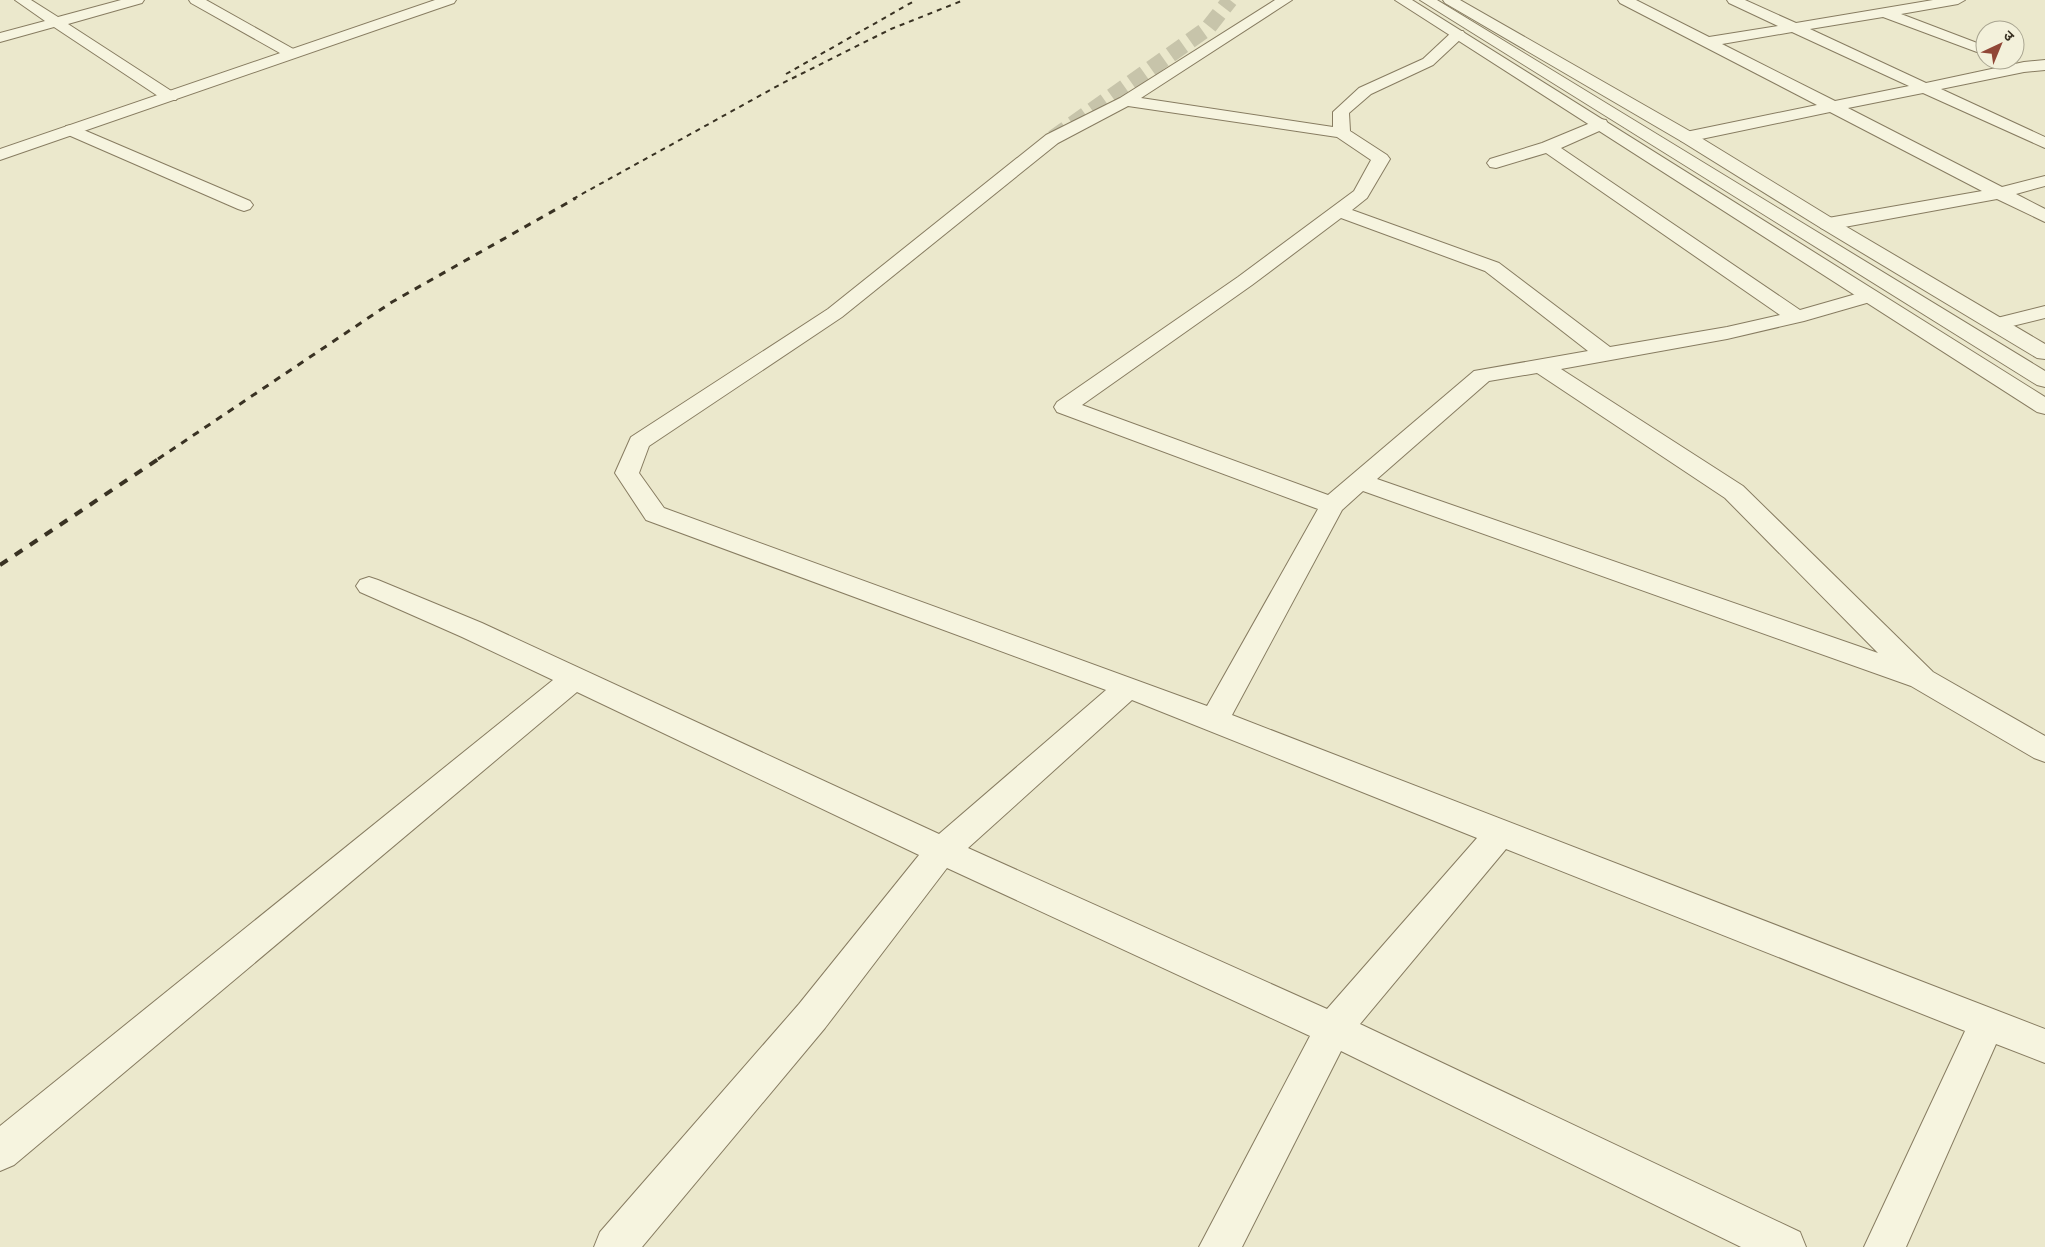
<svg xmlns="http://www.w3.org/2000/svg" width="2045" height="1247" font-family="'Crimson Pro','Noto Sans Devanagari',serif">
	<rect width="100%" height="100%" fill="#ebe8cc"/>
	<g fill="none" stroke-linecap="round" stroke-linejoin="round">
		<path stroke="#c7c4aa" stroke-width="16" stroke-dasharray="16 8" stroke-linecap="butt" d="M1053,138l155,-110 22,-28"/>
		<defs>
			<path id="minor" d="M15,0h16l27,17 63,-17h23l-2,3 -74,21 108,70 2,3 -2,3h-12l-110,-73 -54,15v-9l45,-12z
				M189,0h17l91,51 3,3 -3,3h-10l-96,-54z
				M1275,0h17l-151,98 192,29v-15l26,-24 64,-29 30,-28h10l2,3 -2,3 -30,28 -62,29 -22,19 1,18 37,24 3,4 -23,39 -15,12 147,53 111,84 117,-20 53,-12 -234,-162 -50,15 -6,-1 -3,-4 3,-4 52,-16 58,-24 6,1 2,4 -2,4 -45,20 239,162 70,-20 7,2 3,4 -3,4 -73,21 -77,18 -166,30 182,117 190,186 112,64v26l-11,-4 -123,-72 -548,-195 -21,19 -110,205 813,314v34l-49,-19 -90,203h-42l101,-216 -459,-182 -146,175 440,208 6,15h-65l-400,-196 -99,196h-43l111,-211 -363,-168 -122,160 -183,219h-48l6,-15 199,-228 120,-149 -342,-163 -563,473 -14,6v-45l553,-446 -91,-43 -102,-45 -4,-6 4,-6 9,-3 9,3 104,43 457,211 167,-144 -460,-170 -31,-47 16,-36 197,-128 218,-174 74,-37zM1128,106l209,31 34,23 -17,31 -116,86 -181,125 -3,5 3,5 261,97 -111,197 -543,-198 -25,-35 10,-27 193,-129 216,-174zM1341,218l144,53 103,80 -114,20 -146,124 -246,-90 170,-120zM1537,373l188,125 153,155 -501,-174 112,-98zM1132,700l345,138 -150,171 -359,-161z
				M1420,0h17l608,371v16l-8,-2z
				M1618,0h18l73,37 69,-11 -49,-23 -2,-3h18l51,23 137,-23h32l-7,4 -57,10 84,32v9l-102,-38 -73,12 116,54 98,-21 21,-2v10l-21,2 -83,17 104,48v11l-122,-55 -75,15 154,79 43,-11v10l-29,8 29,15v13l-48,-23 -169,31 -7,-2 -2,-4 2,-4 7,-2 154,-27 -152,-79 -143,30 -6,-1 -2,-4 2,-4 136,-28 -197,-102zM1792,32l117,54 -74,15 -113,-57z
				M72,125l178,76 3,4 -3,4 -6,2 -6,-2 -172,-75 -2,-4 2,-4z
				M2045,306v12l-49,12 -7,-2 -3,-4 3,-4z"/>
			<path id="tertiary" d="M435,0h21l-2,3 -454,157v-11z
				M1395,0h17l633,397v17l-8,-2z
				M1443,0h17l233,133 142,87 210,124v15l-8,-1 -216,-130 -140,-87 -236,-138z"/>
		</defs>
		<use href="#minor" stroke="#877c61" stroke-width="2"/>
		<use href="#tertiary" stroke="#877c61" stroke-width="2"/>
		<use href="#minor" fill="#f6f4df" fill-rule="evenodd"/>
		<use href="#tertiary" fill="#f6f4df" fill-rule="evenodd"/>
		<path stroke="#393223" stroke-width="2" stroke-dasharray="5 5" stroke-linecap="butt" d="M786,74l130,-74
			M573,199l208,-115 110,-55 73,-29"/>
		<path stroke="#393223" stroke-width="3" stroke-dasharray="7 7" stroke-linecap="butt" d="M158,459l234,-157 184,-104"/>
		<path stroke="#393223" stroke-width="4" stroke-dasharray="9 9" stroke-linecap="butt" d="M0,565l160,-107"/>
	</g>
	<g transform="translate(2000 45) rotate(44)"><circle r="24" fill="#f3f1db" stroke="#a9a591"/>
	<path d="M0-4L9 19L0 12L-9 19Z" fill="#904737"/>
	<text y="-8" font-size="14" font-weight="bold" text-anchor="middle" fill="#393223">उ</text>
	</g>
</svg>
